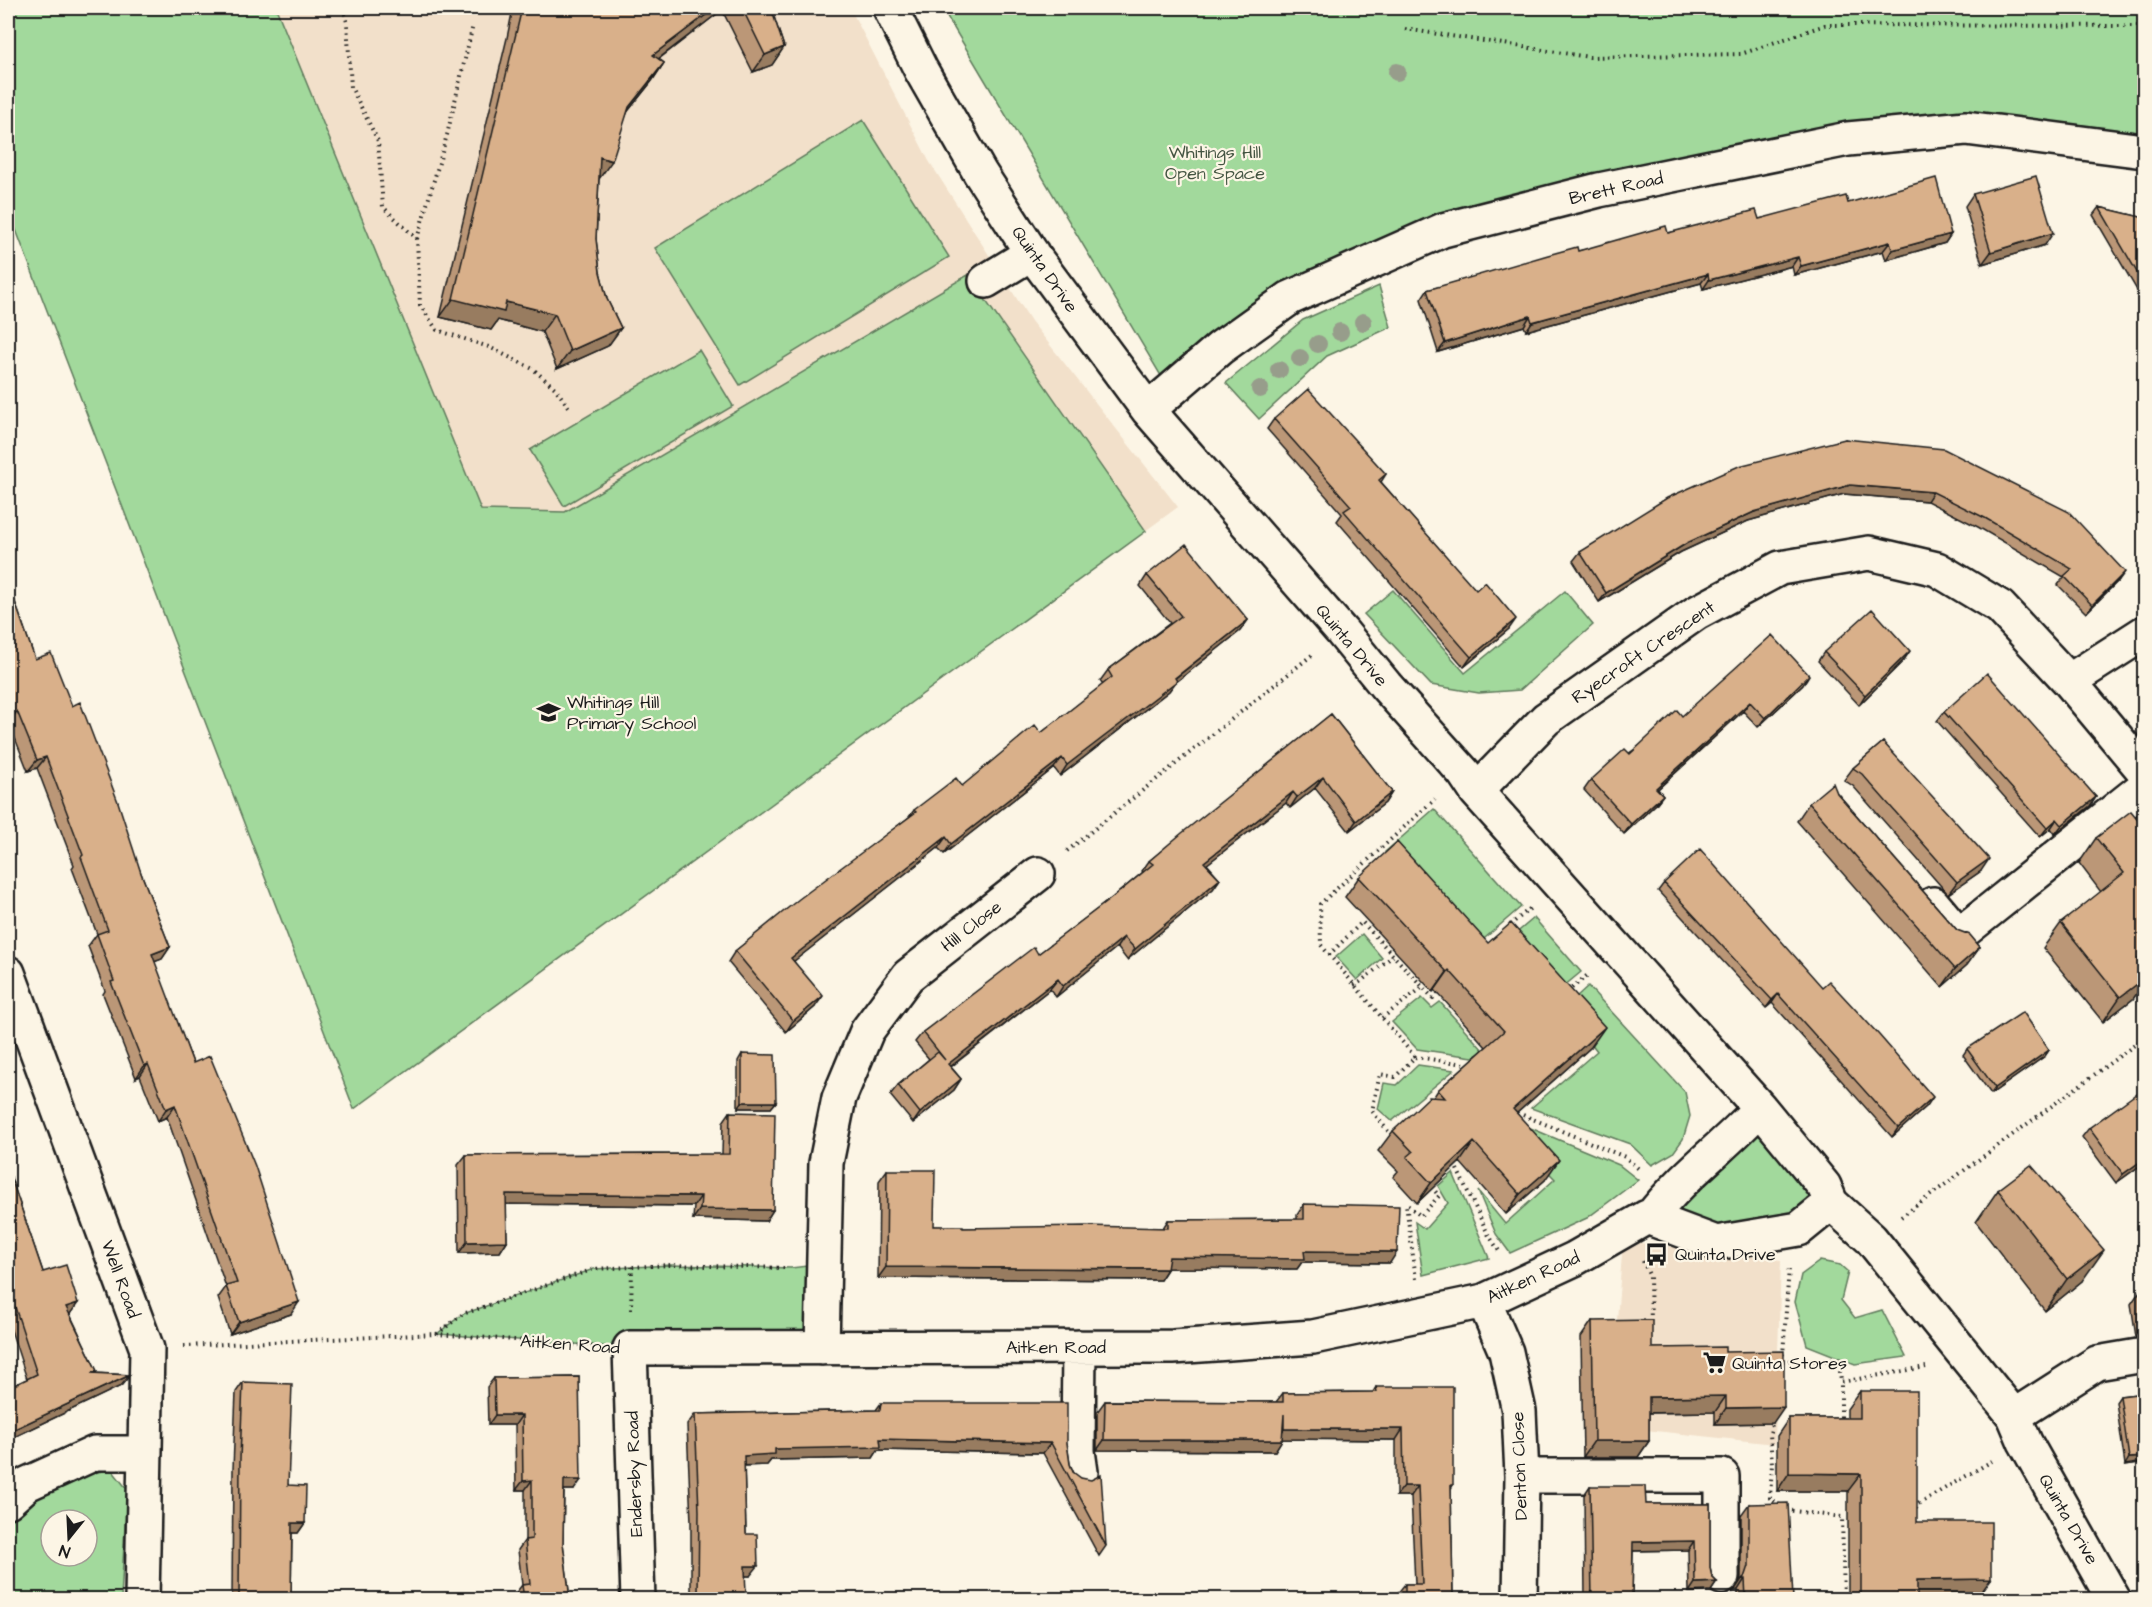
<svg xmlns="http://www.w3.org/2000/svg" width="2152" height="1607" font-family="'Architects Daughter',sans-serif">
	<rect width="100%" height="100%" fill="#fcf5e5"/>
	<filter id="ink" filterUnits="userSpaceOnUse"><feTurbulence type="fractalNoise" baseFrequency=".0167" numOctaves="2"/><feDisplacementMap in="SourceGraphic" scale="12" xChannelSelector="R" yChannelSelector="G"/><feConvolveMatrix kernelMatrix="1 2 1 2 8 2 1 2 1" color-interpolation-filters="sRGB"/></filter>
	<g filter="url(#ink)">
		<path fill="#f2e0ca" d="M8,8h842l79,153 102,160 147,186 -824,602 -346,-900z
			M1623,1241l158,19 -6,184 -166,-18z"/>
		<path fill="#a2d99c" stroke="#5f7a5c" stroke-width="1.5" fill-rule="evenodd" d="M8,8h268l205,502 84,2 403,-237 178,256 -792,578 -346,-900z
			M942,8h1202v148l-178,-28 -367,62 -309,108 -120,93z
			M863,120l86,137 -209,128 -85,-137z
			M1379,286l12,41 -64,29 -68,63 -33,-36 77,-63z
			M699,350l34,56 -169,100 -34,-56z
			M1393,590l72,83 100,-82 28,34 -73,65 -41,3 -48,-8 -67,-71z
			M1434,809l87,98 -50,43 -86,-98z
			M1534,918l47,54 -29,24 -46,-54z
			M1362,934l20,24 -25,22 -21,-23z
			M1588,986l97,106 5,24 -7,23 -10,14 -21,12 -22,-21 -99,-36 66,-57 -33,-43z
			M1422,998l10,10 8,-6 44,49 -11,6 -56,-8 -25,-27z
			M1418,1065l36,5 -62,51 -14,-12 6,-26 13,2z
			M1753,1114l78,89 -115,40 -65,-26z
			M1521,1124l98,41 19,15 -51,38 -77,35 -14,-19 -18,-43 27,33 50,-45 -44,-45z
			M1453,1173l36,85 -66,17 -8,-53 10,7 23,-26 -10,-17z
			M1820,1261l20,4 8,7 -7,28 14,18 27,-8 24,47 -51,7 -48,-19 -12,-43 6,-27z
			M823,1264l-1,84h-192l-193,-14 26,-20 131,-45 77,-4 120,3z
			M112,1470l15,19 -6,110h-113v-80l10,-11 48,-32zM51,1520h36v36h-36z"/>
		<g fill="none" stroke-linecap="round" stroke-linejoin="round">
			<defs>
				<path id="minor" d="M890,8l31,62 59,103 53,82 115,155 194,222 44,54 78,87 12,18 284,317 64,78 7,17 40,36 143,177 11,26 89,158
					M986,281l46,-28
					M1148,410l72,-62 70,-50 153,-68 156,-40 249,-51 118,-11 170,22
					M2069,681l75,-48
					M1476,791l70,-72 150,-106 84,-45 89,-15 68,16 63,38 69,74 75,90
					M1933,904l26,31 185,-148
					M8,973l139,376 -5,251
					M1651,1217c31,-41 74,-71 109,-109
					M1484,1301l22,51 13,59 3,65 -2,124
					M1079,1347l-1,104 3,21
					M822,1348l4,-185 13,-65 28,-67 41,-55 130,-102
					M2014,1416l83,-53 47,-8
					M1522,1476h200v101
					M8,1501l19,-17 68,-31h50
					M638,1600l-8,-252 543,-1 140,-10 171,-36 90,-42 73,-42 69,26 83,-14 32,-26"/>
			</defs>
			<use href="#minor" stroke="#1c1c1c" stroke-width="38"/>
			<path stroke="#1c1c1c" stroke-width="4" stroke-dasharray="1.5 4.5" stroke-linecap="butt" d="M343,8l4,14 4,65 27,54 5,66 34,32 3,66 17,25 52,17 44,22 22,19 15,21
				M1405,29l184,28 152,-3 84,-29 319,1
				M417,239l30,-104 26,-110
				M1067,851l245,-196
				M1510,925l22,-18
				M1329,955l33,-33 71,76 8,-8
				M1354,985l6,-3 33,-26
				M1567,992l22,-18
				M1382,1018l41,-31
				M1415,1057l51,7
				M1523,1115l102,42 16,14
				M1392,1136l-20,-25 8,-37 15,3 20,-20 -94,-112 -1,-41 115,-105
				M1457,1169l31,65 13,20
				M1901,1217l243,-179
				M1643,1261l7,16 1,47
				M1416,1279l-10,-75 15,12 18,-20 -9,-11
				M631,1310l1,-43
				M437,1334l26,-20 131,-45 77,-4 115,3
				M184,1346l253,-12 155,12
				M1783,1355l6,-88
				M1783,1361l54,-1 2,3 2,19
				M1773,1419l-3,15 2,30 -2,34 10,7
				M1841,1423v-41l85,-15
				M1916,1509l2,-5 74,-43
				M1786,1510l56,7 2,83"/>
			<use href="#minor" stroke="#fcf5e5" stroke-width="33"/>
		</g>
		<g fill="#979d8b">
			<circle cx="1397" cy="72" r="9"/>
			<circle cx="1363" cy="322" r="9"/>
			<circle cx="1340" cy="332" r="9"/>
			<circle cx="1318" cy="344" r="9"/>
			<circle cx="1300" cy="358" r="9"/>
			<circle cx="1279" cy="370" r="9"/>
			<circle cx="1260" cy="389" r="9"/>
		</g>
		<path fill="#bb9777" stroke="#1c1c1c" stroke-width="1.5" d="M513,8h258l13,39 -12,18 -19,7 -31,-62 -63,49 5,4 -12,18 -24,30 -29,67 -3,61 4,33 7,27 14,29 -13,18 -51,23 -15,-37 -44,-12 -7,10 -51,-13 67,-279z
			M1973,194l72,51 -63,19 -17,-58z
			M1848,203l103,31 -6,9 -59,17 -3,-9 -89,24 -2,-9 -89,23 -2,-6 -175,48 -2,-5 -86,26 -17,-53 6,-9 151,-39 90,-18 91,-14z
			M2099,207l46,11v86l-52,-89z
			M1274,419l112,55 -5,8 128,147 -45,38 -127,-146 5,-7 -75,-85z
			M1845,439l274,141 -33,33 -28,-28 6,-8 -86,-50 -51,-26 -83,-7 -96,27 -67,31 -82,50 -26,-41 7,-9z
			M1147,575l101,45 -8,11 -65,52 -6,8 -109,85 -6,-8 -110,86 -6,-6 -144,113 21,46 -29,25 -58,-70 7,-11 174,-134 5,-7 48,-24 79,-53 62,-48 -3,-4 8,-11 62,-47 -30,-37z
			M8,582l27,77 37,47 69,167 29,74 -8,12 -8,3 39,101 98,251 -61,20 -12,-36 8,-11 -59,-170 -9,4 -18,-45 -4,2 -33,-84 2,-3 -17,-45 9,-12 -25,-66 2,-3 -37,-97 -9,3 -19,-48 -1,1z
			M1824,652l80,8 -45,45 -41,-44z
			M1803,685l-45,42 -15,-16 -85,78 5,6 -7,9 -32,30 -40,-44 7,-10 91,-64z
			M1944,712l152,85 -6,9 -35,28 -4,-6 -11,9 -103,-116z
			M1331,714l61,78 -7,11 -36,28 -34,-43 -25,20 -4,-5 -79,61 13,15 -7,10 -86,71 -10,-13 -61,50 -6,-8 -99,78 10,12 -7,11 -41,33 -23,-28 8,-10 31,-26 -14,-17 8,-10 115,-78 75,-57 30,-25 -1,-1 7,-10z
			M1883,742l98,129 -33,23 -95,-108 -9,-6 9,-12z
			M1837,793l120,137 23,17 -13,18 -25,22 -145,-166 12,-18z
			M2145,828v137l-1,1 1,1v15l-12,17 -30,23 -60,-74 18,-25 40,-31 -22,-29 17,-25z
			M1359,877l129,66 103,104 -74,66 28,67 -39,34 -46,-52 -43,41 -24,-26 5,-6 -20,-20 15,-20 40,-33 5,-8 48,-43 -51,-57 -2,2 -88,-95z
			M1664,883l158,104 105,119 -35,31 -120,-134 -6,5 -108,-117z
			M1967,1049l82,1 -4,6 -54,38 -28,-39z
			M742,1054l34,48 -5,6h-33v-47z
			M2145,1098v64l-29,21 -34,-46 7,-9z
			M730,1112l43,98 -7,11 -73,-2 1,-13 -188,-2 1,37 -7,11 -41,1 -1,-88 8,-10 256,-1 1,-32z
			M8,1169l35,103 27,42 27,57 -2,2 35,2 -9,11 -113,54v-52l19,-9 -19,-58z
			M887,1170l47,56 29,2h200l5,-8 129,-1v-4l7,-11 86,59 -88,-1 -5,7 -129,-1 -8,12 -282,-2 1,-97z
			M1998,1190l84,91 -37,30 -69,-89z
			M2140,1291h5v46h-9l-5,-33z
			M1592,1321l60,27 73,4 48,71 -58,1v-12l-66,1v28l-11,16h-55l-2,-120z
			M579,1377l-5,113h-10l-1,53 7,56h-54l-1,-5 7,-9 -4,-35 7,-10v-50h-9l-1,-65h-27l-1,-38 7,-9z
			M243,1382l62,141 -7,10h-6l-1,66h-59l1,-130 3,-77z
			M1376,1387l77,98 -2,4 2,110h-56v-5l8,-10h10l-4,-88h-15v-56l-114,-1 -7,12 -178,-1v-38l8,-11 171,1 7,-9 90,-1z
			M1860,1391l57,131 61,75h-61v2h-69v-108h-71v-55l12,-18h58v-9z
			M2145,1393v69l-20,3 -9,-63 4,-6z
			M881,1403l186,40 3,21 36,82 -7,10 -56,-103 -165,-3 -5,8 -102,2 -4,5 -23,1 2,68 4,42h-5l1,23h-55v-77l-4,-97 8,-11 181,-4z
			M1590,1486l56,18h64v64l2,9 5,5 -6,9 -22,1 -1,-42 -55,1 -1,48h-47l-1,-104z
			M1749,1504l44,95h-55v-9l-4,1 5,-7 2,-7v-62z"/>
		<path fill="#987b61" stroke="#1c1c1c" stroke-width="1.5" d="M715,8h9l-2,2 -81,62 12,-17z
			M784,47l-12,18 -19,7 12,-17z
			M664,63l-12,18 -35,44 12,-18z
			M600,157l12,4 -13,18 -11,-4z
			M2053,233l-8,12 -63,19 9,-12z
			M1951,234l-6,9 -59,17 6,-10z
			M1890,242l-7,9 -89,24 7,-9z
			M1798,257l-6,9 -89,23 6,-9z
			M1708,274l-7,9 -175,48 6,-9z
			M453,299l53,3 49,12 -13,18 -44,-12 -7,10 -51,-13z
			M1530,316l-6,10 -86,26 7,-9z
			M621,328l-13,18 -51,23 13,-18z
			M1850,485l83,7 -6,9 -83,-7 -96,27 -67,31 -82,50 7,-9 81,-50 67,-31z
			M2125,572l-6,8 -33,33 6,-8z
			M1516,619l-7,10 -45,38 7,-10z
			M1248,620l-8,11 -65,52 -6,8 -109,85 7,-11z
			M1910,651l-6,9 -45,45 6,-10z
			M1809,675l-6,10 -45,42 7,-9z
			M1750,702l-7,9 -94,86 7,-9z
			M17,711l-8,12 -1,1v-3l6,-8z
			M46,757l-9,11 -9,3 9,-11z
			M1062,758l-8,10 -110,86 7,-10z
			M1323,777l-8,11 -25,20 7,-11z
			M1293,792l-7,11 -89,69 7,-10z
			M1392,792l-7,11 -36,28 7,-10z
			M1663,795l-7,9 -32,30 7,-10z
			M2096,797l-6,9 -35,28 7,-9z
			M2057,819l-6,9 -11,9 7,-9z
			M946,837l-8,11 -154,121 7,-11z
			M1989,859l-8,12 -33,23 9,-12z
			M1220,879l-7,10 -86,71 8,-11z
			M1124,937l-7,10 -61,50 7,-11z
			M170,947l-8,12 -19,7 9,-12z
			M1980,947l-13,18 -25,22 13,-18z
			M2145,954v11l-24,19 17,-25z
			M1449,970l-14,20 -2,2 14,-20z
			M2145,978v4l-12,17 -30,23 17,-25z
			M1058,979l-8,10 -109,85 7,-10z
			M1778,994l-6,9 -6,5 6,-8z
			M823,996l-8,11 -29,25 7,-11z
			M1605,1027l-14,20 -92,82 14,-20z
			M2049,1050l-4,6 -54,38 4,-6z
			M148,1064l-8,12 -4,2 8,-12z
			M961,1079l-7,11 -41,33 7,-10z
			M1933,1097l-6,9 -35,31 6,-9z
			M742,1102h34l-5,6h-33z
			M175,1105l-8,12 -9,4 8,-12z
			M1474,1142l-14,20 -43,41 14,-20z
			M2145,1158v4l-29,21 7,-9z
			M1559,1160l-14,20 -39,34 14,-20z
			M506,1194l195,2 -7,10 -195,-2z
			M700,1209l73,1 -7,11 -73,-2z
			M507,1241l-7,11 -41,1 8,-11z
			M2104,1250l-22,31 -37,30 22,-32z
			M1304,1251l93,1 -7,11 -88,-1 -5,7 -136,-1 8,-11z
			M886,1267l281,2 -7,11 -282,-2z
			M299,1302l-8,12 -61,20 9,-12z
			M78,1303l-8,11 -12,4 8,-11z
			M2145,1326v11h-9z
			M130,1375l-9,11 -113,54v-6l2,-3z
			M1726,1396l-11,16 -78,1 12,-16z
			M1784,1407l-11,16 -58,1 11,-16z
			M495,1415h27l-7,10h-27z
			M1284,1429h119l-7,11 -119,-1z
			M880,1439l171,4 -8,10 -165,-3 -5,8 -102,2 -4,5 -31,1 8,-10 31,-7z
			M1104,1440h178l-7,11 -178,-1z
			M1594,1441h55l-11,16h-55z
			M2145,1457v5l-20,3 4,-7z
			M1789,1473l72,1 -13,17h-71z
			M532,1480l-7,10h-9l7,-9z
			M564,1480h17l-7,10h-17z
			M1404,1486h14l-7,10h-15z
			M292,1523h13l-7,10h-13z
			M1694,1541l-6,9 -61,1 6,-9z
			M745,1566h13l-8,10h-12z
			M1742,1579h3l-7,11 -4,1z
			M1991,1579l-13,18h-73l12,-17z
			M1717,1582l-6,9 -22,1 6,-9z"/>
		<path fill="#d9b08a" stroke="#1c1c1c" stroke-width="1.5" d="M522,8h193l-62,47 11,8 -35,44 -17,54 -12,-4 -4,82 4,33 7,27 14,29 -51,23 -15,-37 -49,-12 -2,10 -51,-13z
			M742,8h29l13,39 -19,8z
			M2036,176l17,57 -62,19 -18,-58z
			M1936,178l15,56 -59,16 -2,-8 -89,24 -3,-9 -89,23 -1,-6 -176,48 -2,-6 -85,27 -18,-53 121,-35 29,-8 1,4 88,-25 2,7 88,-23 3,9 87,-23 2,7z
			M2099,207l46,11v68z
			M1308,389l78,85 -7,6 97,110 9,-8 31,37 -45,38 -127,-146 7,-5 -77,-87z
			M1845,439l99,10 125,63 56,60 -33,33 -28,-29 8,-7 -87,-51 -52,-26 -83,-7 -96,27 -67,31 -81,50 -26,-41 87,-54 72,-32z
			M1186,544l62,76 -73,58 2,3 -110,84 -5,-7 -111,86 -5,-7 -155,121 32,38 -30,25 -58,-70 64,-52 117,-87 -2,-2 42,-32 6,8 73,-61 6,8 71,-56 -4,-7 73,-54 -34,-41z
			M8,582l27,77 16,-6 21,53 8,-4 38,100 23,71 29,74 -18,7 41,109 17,-7 45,110 44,136 -60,20 -13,-36 11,-3 -62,-178 -9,4 -18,-45 -4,2 -33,-84 3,-1 -17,-47 11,-4 -27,-73 2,-2 -37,-98 -9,3 -20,-49 -3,2 -6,-16z
			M1872,609l38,42 -45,44 -41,-43z
			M1772,635l37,40 -44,43 -15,-16 -94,86 7,7 -32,29 -40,-44 34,-31 5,5 47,-44 5,6z
			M1987,673l109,124 -34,28 -5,-6 -10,9 -103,-116z
			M1331,714l61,78 -36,29 -33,-44 -26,20 -4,-5 -89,70 16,17 -85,70 -11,-12 -61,49 -5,-7 -110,85 13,15 -41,34 -22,-28 40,-33 7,8 -22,-28 111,-85 4,7 75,-57 40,-33 -4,-3 33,-28z
			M1883,742l106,117 -32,23 -95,-108 -9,-6z
			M1833,783l4,10 120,137 13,5 10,12 -25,22 -146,-166z
			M2131,811l14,17v126l-7,5 7,8v11l-25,19 -59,-74 63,-50 -28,-35z
			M1397,842l91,101 23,-20 94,104 -92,82 46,51 -39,34 -46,-52 -43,41 -24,-26 6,-5 -20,-21 36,-34 16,1 -7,-8 66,-59 -55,-61 -2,2 -88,-95z
			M1700,849l122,138 7,-6 50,54 54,62 -35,31 -120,-134 -6,6 -108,-117z
			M2023,1012l26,38 -54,38 -28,-39z
			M742,1054l33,1 1,47h-34z
			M2140,1091l5,7v60l-22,16 -34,-46z
			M730,1112l45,1 -2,97 -73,-1 1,-13 -195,-2 1,47 -40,1 -1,-87 263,-1z
			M2031,1165l73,85 -37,29 -69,-89z
			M8,1169l35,103 23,-7 12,38 -12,4 31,64 -6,2 39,2 -120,56 -2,3v-46l29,-14 -29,-88z
			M887,1170h48l-1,56h29v2l123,-2 82,2v-8l136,-1v-15l95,2 -2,46 -93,-1 1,8 -136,-2 -2,12 -281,-2z
			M2140,1291h5v31z
			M1652,1320v28l73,-1v5l59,-1v56l-58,1v-12l-77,1v44h-55l-2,-120z
			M579,1377l2,103h-17l-1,63 7,56h-46l-2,-14 8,-1 -5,-44 7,-1v-59l-9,1 -1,-66h-27l-1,-37z
			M243,1382l49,2 -4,101 18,1 -1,37h-13l-1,76h-52l1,-140z
			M1376,1387h77v98h-2l2,114h-48v-15h17l-4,-98h-14l-1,-57h-119v-15l-2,26h-178l1,-39 178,1v-9l94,-1z
			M1860,1391h57v131h74v57l-74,1v19h-56v-125l-72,-1v-55h71z
			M2145,1393v64l-16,1 -9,-62z
			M881,1403h186v40l3,21 3,8 8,6 10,2 10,-5 5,71 -55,-103 -171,-4 1,8 -106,2v5l-31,2 2,78h11l1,32h-13l1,33h-51v-4h3l1,-84 -4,-97 185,-4z
			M1590,1486h55l1,18h64v64l2,9 5,5 -22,1 -1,-42 -61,1 -1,57h-40z
			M1788,1503l5,96h-47l-1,-20h-3l4,-4 3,-9v-62z"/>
	</g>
	<defs>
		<symbol id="school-bare" viewBox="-9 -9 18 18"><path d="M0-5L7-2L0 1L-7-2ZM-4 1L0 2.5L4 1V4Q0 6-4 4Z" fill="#1c1c1c" stroke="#fcf5e5" stroke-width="2.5" paint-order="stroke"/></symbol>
		<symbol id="bus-bare" viewBox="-9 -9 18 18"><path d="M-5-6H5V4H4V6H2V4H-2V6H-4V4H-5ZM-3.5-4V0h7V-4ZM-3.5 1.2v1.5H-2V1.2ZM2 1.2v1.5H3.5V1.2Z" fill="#1c1c1c" stroke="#fcf5e5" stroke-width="2.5" paint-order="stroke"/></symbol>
		<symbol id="supermarket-bare" viewBox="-9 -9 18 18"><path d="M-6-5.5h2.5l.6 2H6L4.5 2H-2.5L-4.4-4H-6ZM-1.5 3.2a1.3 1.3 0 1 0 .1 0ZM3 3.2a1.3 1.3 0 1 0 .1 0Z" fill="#1c1c1c" stroke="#fcf5e5" stroke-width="2.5" paint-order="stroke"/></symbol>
	</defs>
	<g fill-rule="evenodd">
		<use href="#school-bare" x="532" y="696" width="33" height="33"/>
		<use href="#bus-bare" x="1640" y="1238" width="33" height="33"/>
		<use href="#supermarket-bare" x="1698" y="1346" width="33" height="33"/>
	</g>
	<g text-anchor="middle" stroke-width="4.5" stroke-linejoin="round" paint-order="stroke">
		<g font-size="18" fill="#445542" stroke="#fcf5e5">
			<text x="1215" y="158">Whitings Hill<tspan x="1215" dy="21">Open Space</tspan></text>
		</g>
		<g font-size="18" fill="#1c1c1c" stroke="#fcf5e5">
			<text transform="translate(1616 188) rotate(-13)" y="6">Brett Road</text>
			<text transform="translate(1045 269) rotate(55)" y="6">Quinta Drive</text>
			<text transform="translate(1352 645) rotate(50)" y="6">Quinta Drive</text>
			<text transform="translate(1643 652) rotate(-34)" y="6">Ryecroft Crescent</text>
			<text transform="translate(971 926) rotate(-38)" y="6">Hill Close</text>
			<text transform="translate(1533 1277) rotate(-25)" y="6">Aitken Road</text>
			<text transform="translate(121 1279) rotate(70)" y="6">Well Road</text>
			<text transform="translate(570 1344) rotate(4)" y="6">Aitken Road</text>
			<text x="1056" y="1353">Aitken Road</text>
			<text transform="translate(1519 1466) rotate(-92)" y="6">Denton Close</text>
			<text transform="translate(634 1474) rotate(-92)" y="6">Endersby Road</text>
			<text transform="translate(2069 1519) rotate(60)" y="6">Quinta Drive</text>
		</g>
		<g font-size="18" fill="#1c1c1c" stroke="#fcf5e5" text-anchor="start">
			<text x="567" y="708">Whitings Hill<tspan x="567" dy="21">Primary School</tspan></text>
			<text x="1675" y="1260">Quinta Drive</text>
			<text x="1732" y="1369">Quinta Stores</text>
		</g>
	</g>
	<rect width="2152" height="1607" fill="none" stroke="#fcf5e5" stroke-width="30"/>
	<rect x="15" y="15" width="2122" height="1577" fill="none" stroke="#1c1c1c" stroke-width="2" filter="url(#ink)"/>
	<g transform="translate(69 1538) rotate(198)"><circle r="28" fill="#fcf5e5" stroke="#a29e95" stroke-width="1.5"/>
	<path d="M0-4.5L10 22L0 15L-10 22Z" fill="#1c1c1c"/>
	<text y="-9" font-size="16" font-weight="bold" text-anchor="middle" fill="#1c1c1c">N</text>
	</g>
</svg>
